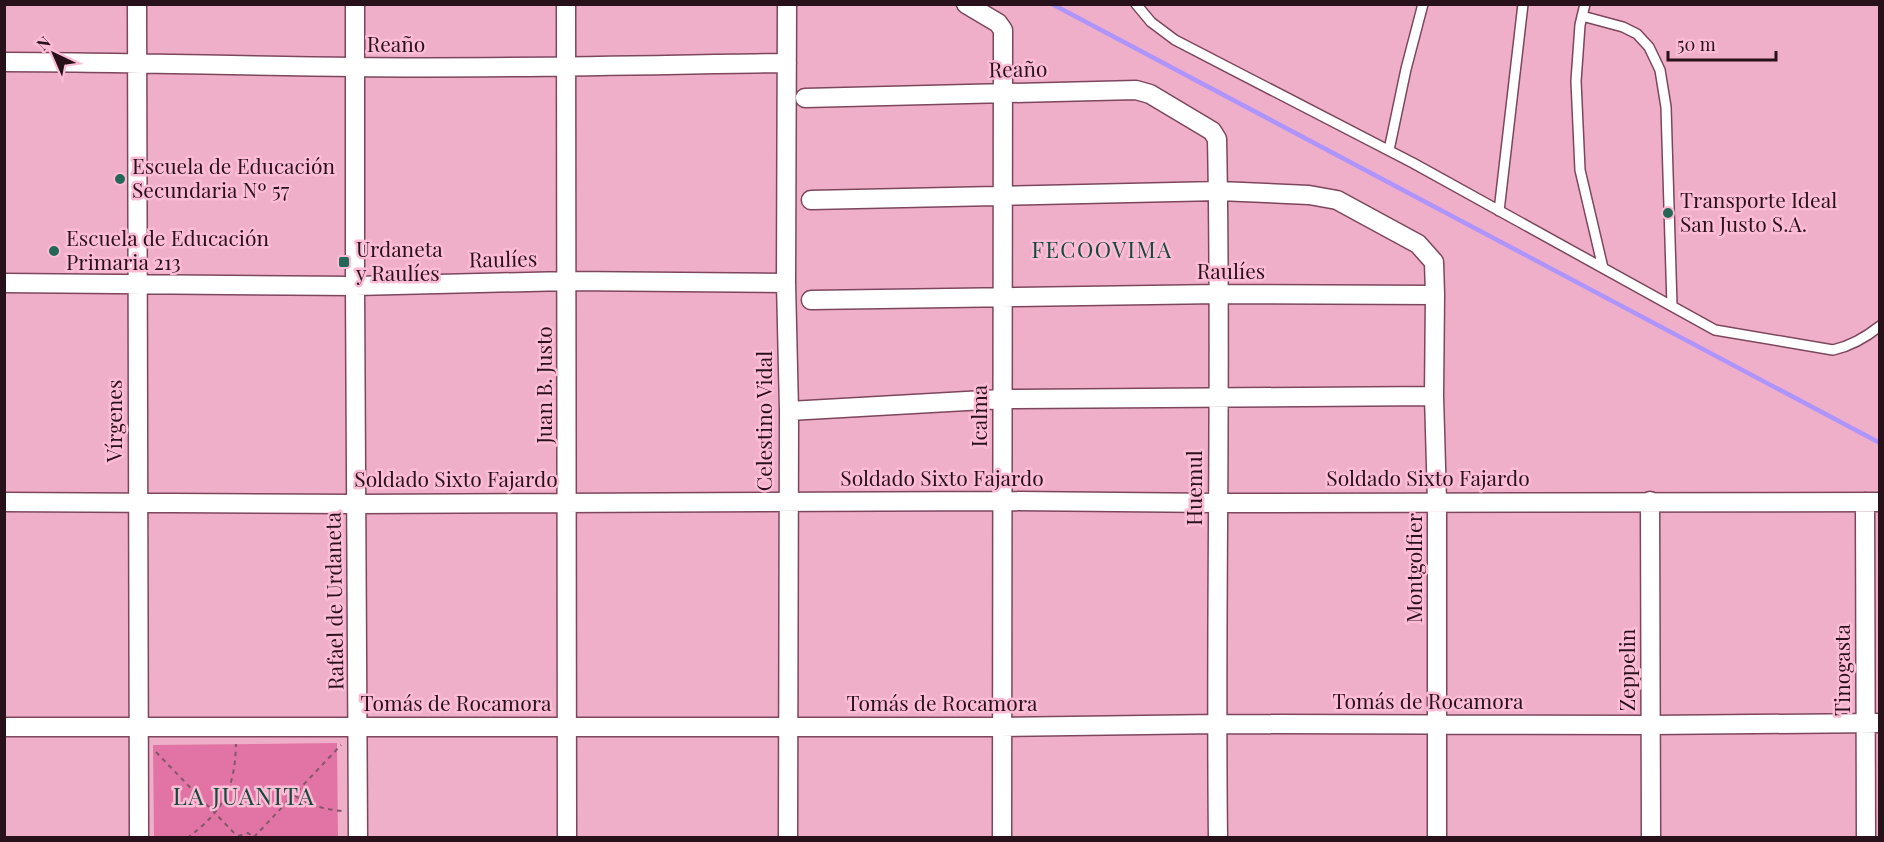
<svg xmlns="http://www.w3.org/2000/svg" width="1884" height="842" font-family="'Playfair Display',serif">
	<rect width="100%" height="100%" fill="#f0afc8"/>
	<path fill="#e174a4" d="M337,743l1,94h-184l-1,-92z"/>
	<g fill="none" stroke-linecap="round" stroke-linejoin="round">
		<path stroke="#ae94fe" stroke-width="4.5" d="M1052,4l828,439"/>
		<defs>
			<path id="service" d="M1136,4l15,18 24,18 238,123 302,167 118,20c18,-4 32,-12 47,-24
				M1585,4l-5,21 -4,56 4,89 23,98
				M1582,16l41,11 14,7 12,13 11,23 6,37 6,199
				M1389,150l17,-81 17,-65
				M1499,211l24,-207"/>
			<path id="minor" d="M137,4l2,834
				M355,4v282l3,552
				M566,4l1,834
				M787,4l-1,279 3,128 -1,427
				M966,4l32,19 5,7 -1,808
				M4,62c117,0 234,4 351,5 144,2 288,-2 432,-4
				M805,98l331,-8 14,4 62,37 5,8c5,233 -2,466 1,699
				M811,200l408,-9 90,4 28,5 81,44 16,18 1,33 -1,101 3,105v337
				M4,283l351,3 213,-5 218,2
				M811,300l408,-6 216,1
				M789,411l213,-12 432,-3
				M1650,501l1,337
				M4,502l352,2 647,-3 215,2 662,-1
				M1865,502l1,336
				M4,727h998l215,-3 434,1 229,-2"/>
		</defs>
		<use href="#service" stroke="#7d465d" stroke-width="12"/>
		<use href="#minor" stroke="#7d465d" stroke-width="21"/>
		<path stroke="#825869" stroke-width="2" stroke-dasharray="4.5 4.5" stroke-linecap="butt" d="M156,752l81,84
			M288,790c16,14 33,19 54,21
			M238,836l10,-3 7,5
			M254,837l87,-92
			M187,838c36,-26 48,-50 49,-94"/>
		<use href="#service" stroke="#fff" stroke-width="9"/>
		<use href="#minor" stroke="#fff" stroke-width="18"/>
	</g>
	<g fill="#256756" stroke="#fdbcd5" stroke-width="2">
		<circle cx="120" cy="179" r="6"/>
		<circle cx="1668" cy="213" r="6"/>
		<circle cx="54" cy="251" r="6"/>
		<rect x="338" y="256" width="12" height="12" rx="3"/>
	</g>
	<g text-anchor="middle" stroke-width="5" stroke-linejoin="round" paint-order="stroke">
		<g font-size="21" fill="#28111b" stroke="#fdbcd5">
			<text x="396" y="52">Reaño</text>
			<text transform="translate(1018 70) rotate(-1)" y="7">Reaño</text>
			<text transform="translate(503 260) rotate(-1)" y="7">Raulíes</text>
			<text x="1231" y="279">Raulíes</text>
			<text transform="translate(545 385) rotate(-90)" y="7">Juan B. Justo</text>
			<text transform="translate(980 416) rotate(-90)" y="7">Icalma</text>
			<text transform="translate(115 421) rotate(-90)" y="7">Vírgenes</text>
			<text transform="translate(765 421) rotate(-90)" y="7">Celestino Vidal</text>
			<text x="942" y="486">Soldado Sixto Fajardo</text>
			<text x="1428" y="486">Soldado Sixto Fajardo</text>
			<text x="456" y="487">Soldado Sixto Fajardo</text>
			<text transform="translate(1195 488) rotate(-90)" y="7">Huemul</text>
			<text transform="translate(1415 568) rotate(-90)" y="7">Montgolfier</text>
			<text transform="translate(335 601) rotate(-91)" y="7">Rafael de Urdaneta</text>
			<text transform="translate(1628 670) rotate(-90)" y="7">Zeppelin</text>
			<text transform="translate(1843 670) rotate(-90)" y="7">Tinogasta</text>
			<text x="1428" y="709">Tomás de Rocamora</text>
			<text x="456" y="711">Tomás de Rocamora</text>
			<text x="942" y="711">Tomás de Rocamora</text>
		</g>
		<g font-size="21" fill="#28111b" stroke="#fdbcd5" text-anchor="start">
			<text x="132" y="174">Escuela de Educación<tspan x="132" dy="24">Secundaria Nº 57</tspan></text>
			<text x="1680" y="208">Transporte Ideal<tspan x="1680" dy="24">San Justo S.A.</tspan></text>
			<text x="66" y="246">Escuela de Educación<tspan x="66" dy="24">Primaria 213</tspan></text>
			<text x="356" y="257">Urdaneta<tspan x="356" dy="24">y Raulíes</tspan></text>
		</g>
		<g font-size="22" letter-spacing="1.5" fill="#144a3d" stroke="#fdbcd5">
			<text x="1102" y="258">FECOOVIMA</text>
		</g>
		<g font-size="24" letter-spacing="1.5" fill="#144a3d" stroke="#fdbcd5">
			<text x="244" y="805">LA JUANITA</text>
		</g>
	</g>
	<rect width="1884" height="842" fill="none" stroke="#28111b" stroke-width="12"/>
	<g transform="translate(54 54) rotate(316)" stroke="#fdbcd5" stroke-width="4.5" paint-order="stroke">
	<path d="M0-4.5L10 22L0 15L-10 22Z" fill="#28111b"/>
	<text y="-9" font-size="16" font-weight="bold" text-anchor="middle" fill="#28111b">N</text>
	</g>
	<path d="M1668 51v9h108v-9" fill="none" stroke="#28111b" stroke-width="3"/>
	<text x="1677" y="51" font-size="18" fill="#28111b" stroke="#fdbcd5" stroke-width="4.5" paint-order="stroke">50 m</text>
</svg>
